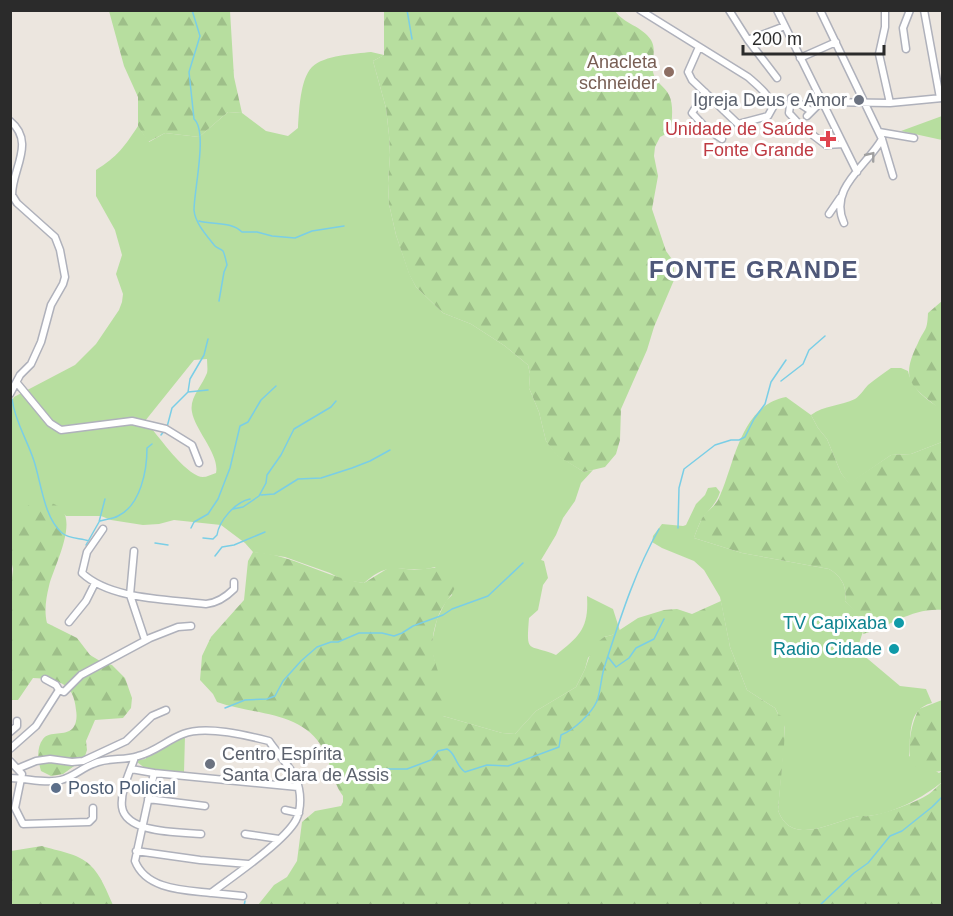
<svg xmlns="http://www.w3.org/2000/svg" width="953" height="916" font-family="Helvetica,sans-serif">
	<defs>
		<pattern id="forest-firs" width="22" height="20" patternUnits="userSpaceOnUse" patternTransform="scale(1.5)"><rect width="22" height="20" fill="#b7de9f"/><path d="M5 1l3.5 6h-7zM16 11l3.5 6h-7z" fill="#9ebf89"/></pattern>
	</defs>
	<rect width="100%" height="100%" fill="#ece6df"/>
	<path fill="#b7de9f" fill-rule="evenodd" d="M371,52l13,3 -11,6 13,47 3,27 1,20 -2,28 1,21 7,31 13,38 7,14 27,26 28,11 34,22 23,19 2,9 -1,14 10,24 7,29 11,14 27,17 9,-2 -12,13 -6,18 -12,17 -7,17 -15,25 3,1 4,17 -5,7 -5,25 -9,8c-3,38 -1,25 27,37 24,-19 33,-27 31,-59l26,13 7,22 -8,4 -8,2 -16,21 -3,11 -9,18 -40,24 -21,23 -13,-1 -59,-17 -6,-44 -6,-26 6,-27 9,-18 6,-6 -17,-28c-32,9 -41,-11 -71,16l-21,-3 -13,-7 -45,-16 -32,-5 -8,-9 -24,-18 -47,-5 -15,4 -16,1 -32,-5 -10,-4h-35l-10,-11 -45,26 -1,-126 4,-8 61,-32 21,-21 23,-34 3,-8 1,-8 -7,-20 6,-19 -7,-25 -19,-34v-26c21,-13 29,-24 42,-44l11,16 16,-9 34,4 29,-25 14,1 24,18 22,5 10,-8c1,-16 2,-49 14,-61 12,-12 43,-13 59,-15zM207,359c0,5 1,10 0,14 -5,13 -18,25 -15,39 3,18 28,43 24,61 -6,2 -12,6 -18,3 -19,-9 -39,-40 -53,-55l49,-61z
		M942,116v24l-41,-9z
		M891,368h10l7,3c4,18 18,29 34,38v33l-31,12 -20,1 -42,29 -8,-11 -14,-34 -9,-11 -7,-13c13,-10 30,-9 44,-16 5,-3 9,-10 13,-14 7,-6 15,-11 23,-17z
		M716,487l4,5c-3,10 -9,16 -16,24 -4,5 -8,16 -10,22l48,15 87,16c13,8 18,17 16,32l13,13 6,14 -6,19 4,7 38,32 26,3 6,14c-25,6 -21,32 -23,53l30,17 3,-2v11c-18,15 -49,32 -74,34 -4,1 -5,0 -9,0 -25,5 -68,32 -81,-6l7,-83 -10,-19 -28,-18 -17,-43 -10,-50 -16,-27 -10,-9 -32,-13 -10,-6 1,-6 9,-12 21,2 3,-1 10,-21 9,-9 3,-7z
		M185,736l-1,36 -38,-3 -9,-7v-2l9,-1 -1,-2 22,-14z"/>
	<path fill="url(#forest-firs)" d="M109,11h121l4,66 8,36 -14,-1 -29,25 -34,-4 -17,9 -10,-16v-29l-14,-31z
		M384,11h231c9,13 27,15 36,29 6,10 0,21 2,32 2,11 12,14 16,23 5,10 3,27 1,37l-10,5 -5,10 -1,9 4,20 -6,33 14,42 8,11v18l-20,47 -7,23 -26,59 -1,31 -4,14 -11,13 -21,5 -28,-17 -10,-14 -7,-29 -10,-24 1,-14 -2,-9 -23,-19 -34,-22 -28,-11 -27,-26 -7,-13 -13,-39 -7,-31 -1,-21 2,-28 -1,-20 -3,-27 -13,-47 11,-6z
		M942,301v110c-28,-24 -44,-28 -24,-68 7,-16 9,-10 10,-30z
		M786,397l25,18 7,13 9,11 14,34 8,10 42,-28 20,-1 31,-12v168c-31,-2 -50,16 -79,24 3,-15 -10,-23 -18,-33 2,-15 -3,-24 -16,-32l-87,-16 -48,-15c1,-3 7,-19 9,-21 4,-6 11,-10 15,-17 17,-35 21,-94 68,-103z
		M42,502c47,1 13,60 7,84 -3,12 -5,25 -2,37l30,15 13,17 10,6 12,4 13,13 7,20 -1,10 -8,10 -28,2 -9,21 1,9 -3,9 -21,15 -12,2 -10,-5c-3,-10 -5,-23 2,-32 7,-9 22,-2 30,-11 4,-5 4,-13 3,-18 -2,-28 -19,-31 -43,-32l-15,22h-8v-105l3,-26 -2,-9v-29l8,-19 10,-7z
		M253,552c39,2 72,26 111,31l26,-16 24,3 36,-4 8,8c0,19 -16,28 -21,46 -11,33 1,42 6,72 1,8 0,16 0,24l59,17 13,1 21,-23 40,-24 9,-18 8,-23 11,-9 8,-2 26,-17 26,-8 13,-1 15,5 29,-13 9,46 17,43 28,18 3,6 7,4 -1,29 -6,63c13,38 56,11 81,6 5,-1 5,1 9,0 14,-1 49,-14 61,-22 5,-4 9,-8 13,-12v123h-684l16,-20 13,-8 10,-16 5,-39 13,-11 26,-5 2,-4v-6c-10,-13 -12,-32 -20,-47 -20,-38 -70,-34 -106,-47l-4,-8 -13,-14 2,-24 9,-19 33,-37 4,-39z
		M942,700v71l-18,2 -13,-10c-4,-16 0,-40 8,-54z
		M42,846c15,5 36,7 48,19 11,10 17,27 23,40h-102v-54z"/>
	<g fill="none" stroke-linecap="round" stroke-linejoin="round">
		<path stroke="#7acee6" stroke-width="1.5" d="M192,10l8,26 -11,36 5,47c14,12 0,71 0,91 1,13 13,26 21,36 2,2 6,3 8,5 2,4 3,10 4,14l-3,7 -5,29
			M407,10l5,29
			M199,221c14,4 32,0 43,11h15l15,4 23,2 17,-7 32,-5
			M781,381l22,-17 6,-14 16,-14
			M188,392l20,-2
			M12,399c3,23 15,40 22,62 7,21 10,57 28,72 7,6 19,5 27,8
			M167,427l5,-19 16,-16 2,-13 14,-24 4,-16
			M161,435l3,-4
			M261,495l13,-1 24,-15 23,-1 31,-10 18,-7 20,-11
			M233,509l10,-2 16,-11 7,-13 1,-8 14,-20 13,-26 37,-22 5,-6
			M100,521c6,-2 13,-2 18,-5 23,-11 29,-46 29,-68l5,-4
			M191,528l3,-6 14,-8 10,-15 12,-31 10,-42 8,-4 13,-22 15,-14
			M678,528l1,-40 5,-19 31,-24 16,-5h8l6,-3 9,-18 11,-15 6,-22 15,-22
			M203,538l10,1 4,-4c2,-14 18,-33 33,-36
			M155,543l13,2
			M86,545l13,-23 6,-23
			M215,556l7,-9 12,-2 31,-13
			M608,657l8,10 13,-9 7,-10 18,-9 10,-20
			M225,708l20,-8 22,-1 8,-3 8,-15 18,-20 16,-14 14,-5h7l21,-9h23l12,3 8,-3 11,-7 30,-11 9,-6 36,-13 35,-33
			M347,774l30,-5h30l24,-9 7,-9 9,-2c9,4 8,16 18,23l22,-7 21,1 51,-19 2,-12c13,-5 30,-21 36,-34 4,-11 4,-25 8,-36 15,-46 30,-94 54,-136
			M244,906l1,-5
			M819,906l35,-33 14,-10 22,-27 12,-5 30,-24 10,-10"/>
		<defs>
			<path id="minor" d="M640,10l108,67c9,8 21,17 25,30l-5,9 -30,8 -46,-44 -4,-8 11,-25
				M729,10l19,30 29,38
				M777,10l80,162
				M820,10l62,129 11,37
				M885,10v17l-6,27 11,49
				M924,10l16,88
				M748,40l37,-14
				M906,49l-3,-21 7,-18
				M800,58l36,-16
				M705,92l-13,21 15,16 15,10
				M821,102l69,1 52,-5
				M811,111l-20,-13 -2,15 12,13 25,19 17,-1
				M807,116l14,-14
				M10,121c26,21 2,48 2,74l5,8 38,34 5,13 5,27 -2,7 -12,21 -10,37 -10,22 -11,11 -10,19
				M879,132l35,6
				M829,214l11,-16
				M844,223c-16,-35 23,-57 38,-84
				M17,383l33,40 11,7 71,-9 34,8 26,16 7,18
				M103,529l-16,23 -5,21c29,27 86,26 124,31 11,-1 20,-7 28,-15v-7
				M134,551l-4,44 15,45
				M69,622l17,-21 9,-18
				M59,690l5,2 17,-17 69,-37 28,-11 13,-1
				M10,732l7,-6v-5
				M10,749l26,-23 23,-36 -3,-5 -11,-6
				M135,757c-5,15 -15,34 -13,50 4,27 59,25 79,27
				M10,761l12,13 -7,34 8,16 66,-2 4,-4v-10
				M19,768l17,-7 14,-2 22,3 11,-1 43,-20 26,-25 14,-6
				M131,769l23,4 144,14
				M10,778c17,0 35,6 51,2 12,-3 21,-12 32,-16 15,-7 30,-3 45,-8 17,-4 29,-16 45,-22 22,-9 63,1 86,7 8,12 21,25 27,38 5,12 6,29 0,41 -12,22 -64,57 -85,73 -26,-3 -65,-3 -76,-32l19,-88
				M148,799l57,7
				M285,810l14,3
				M245,834l34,5
				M136,851l64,9 48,4
				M212,893l31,3"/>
		</defs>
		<use href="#minor" stroke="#afb1bb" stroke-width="9"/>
		<use href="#minor" stroke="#fff" stroke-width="6"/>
	</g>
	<defs><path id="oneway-chevron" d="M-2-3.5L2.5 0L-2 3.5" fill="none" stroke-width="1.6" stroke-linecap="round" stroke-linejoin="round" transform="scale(1.5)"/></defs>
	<use stroke="#a0a0a0" href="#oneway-chevron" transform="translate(871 156) rotate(-51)"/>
	<circle fill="#8d6e63" stroke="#fff" stroke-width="2" cx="669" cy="72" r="6"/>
	<g fill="#6b7280" stroke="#fff" stroke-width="2">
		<circle cx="859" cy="100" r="6"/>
		<circle cx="210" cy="764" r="6"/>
	</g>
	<path fill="#e0444e" stroke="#fff" stroke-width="2" d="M825 130h6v6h6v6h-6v6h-6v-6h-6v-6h6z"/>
	<g fill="#0f9aa8" stroke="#fff" stroke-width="2">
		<circle cx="899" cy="623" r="6"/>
		<circle cx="894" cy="649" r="6"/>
	</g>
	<circle fill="#5c6f8a" stroke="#fff" stroke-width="2" cx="56" cy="788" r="6"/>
	<g text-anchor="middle" stroke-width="6" stroke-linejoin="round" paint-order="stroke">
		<g font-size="18" fill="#785e54" stroke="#fff" text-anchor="end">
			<text x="657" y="68">Anacleta<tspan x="657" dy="21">schneider</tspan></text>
		</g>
		<g font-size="18" fill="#5b616d" stroke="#fff" text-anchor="end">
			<text x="847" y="106">Igreja Deus e Amor</text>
			<text x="222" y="760" text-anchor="start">Centro Espírita<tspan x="222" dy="21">Santa Clara de Assis</tspan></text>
		</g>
		<g font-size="18" fill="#be3a42" stroke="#fff" text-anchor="end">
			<text x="814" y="135">Unidade de Saúde<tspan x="814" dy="21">Fonte Grande</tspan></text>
		</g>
		<g font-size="18" fill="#0d838f" stroke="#fff" text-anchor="end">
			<text x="887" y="629">TV Capixaba</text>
			<text x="882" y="655">Radio Cidade</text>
		</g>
		<g font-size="18" fill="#4e5e75" stroke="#fff" text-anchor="start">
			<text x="68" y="794">Posto Policial</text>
		</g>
		<g font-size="24" font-weight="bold" letter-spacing="1.5" fill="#4f5879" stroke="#fff">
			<text x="754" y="278">FONTE GRANDE</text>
		</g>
	</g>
	<rect width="953" height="916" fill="none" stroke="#2b2b2b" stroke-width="24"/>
	<path d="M743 45v9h141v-9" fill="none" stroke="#2b2b2b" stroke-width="3"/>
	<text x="752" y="45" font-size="18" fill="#2b2b2b" stroke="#ffffff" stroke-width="4.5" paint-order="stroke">200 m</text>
</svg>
